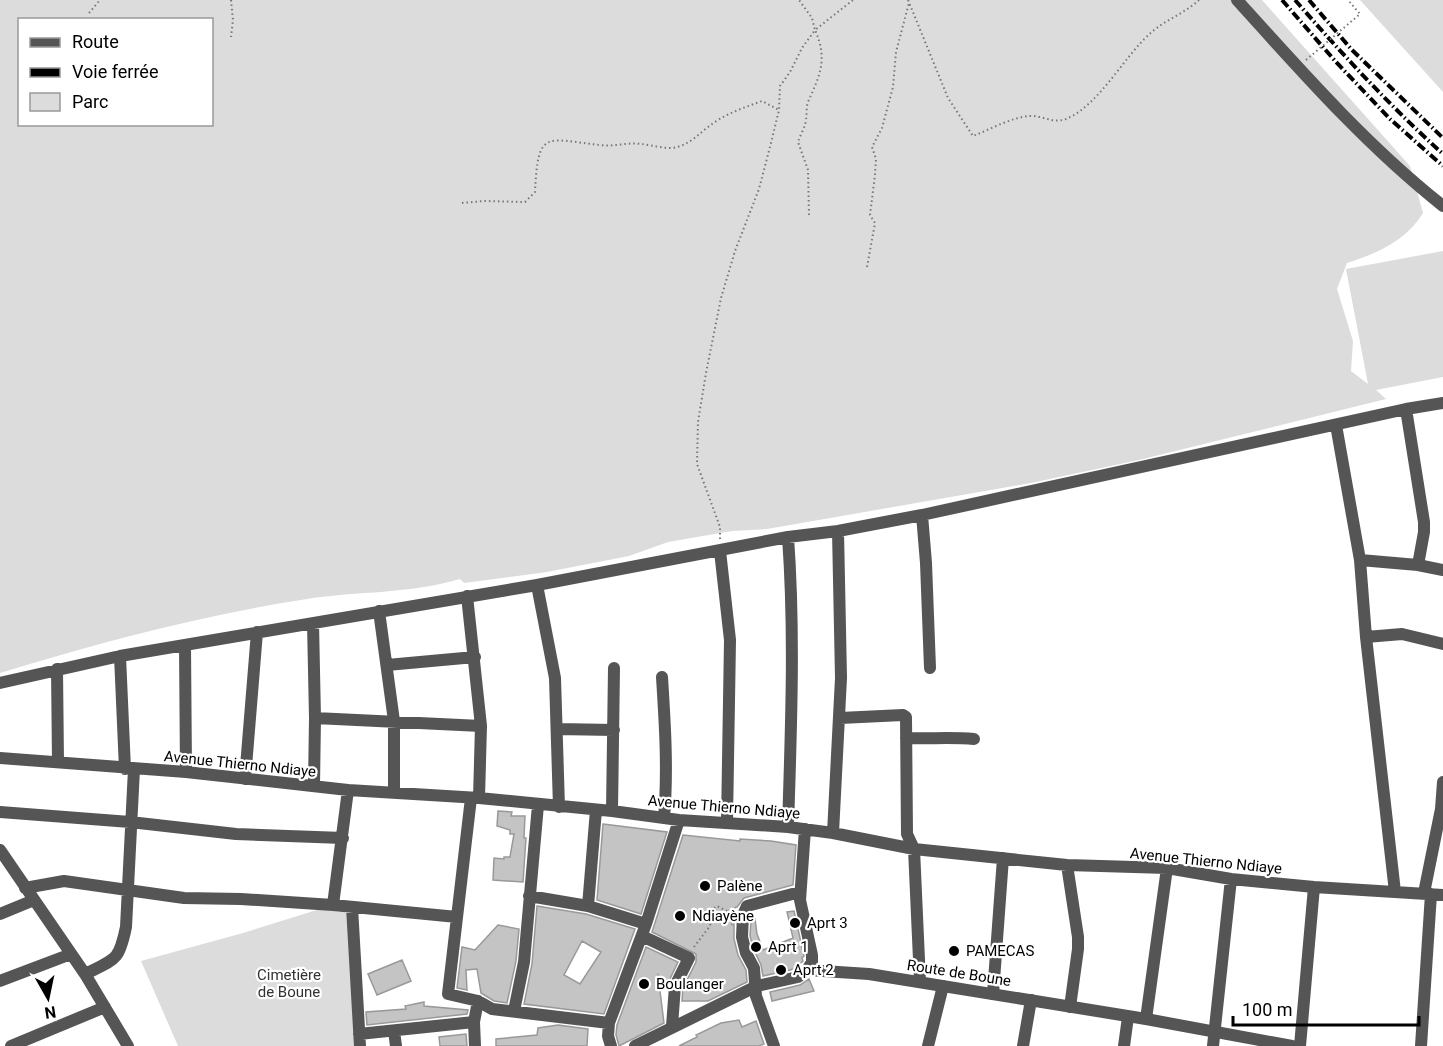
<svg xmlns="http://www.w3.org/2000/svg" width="1443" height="1046" font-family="Roboto,sans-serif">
	<rect width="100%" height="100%" fill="#fff"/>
	<path fill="#dcdcdc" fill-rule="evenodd" d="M0,0h1262l148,166 13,47c-16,27 -47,41 -76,50l-10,26 16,52 -2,30 17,13 -22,-115 97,-18v126l-67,13 10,9 -247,61 -108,23 -264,46 -35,2 -64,11 -39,14 -82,16 -83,11 -4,-4c-50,15 -102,12 -153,20 -105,16 -206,43 -307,74zM20,20h192v104h-192z
		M1360,0h83v92z
		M320,909l28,4 8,133h-178l-37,-85 102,-28z"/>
	<path fill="#c4c4c4" stroke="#999" stroke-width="1.5" fill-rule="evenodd" d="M498,811l14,1 -1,4h14l-1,22h2l-3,44 -30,-2 1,-22 10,1v-2h6l4,-23h-4v-4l-13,-4z
		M603,824l64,8 -26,82 -44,-14z
		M683,835l57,6v-2l31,2 25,4 -3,40 -49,13 -7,9 -8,3 3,15 2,-1v15l4,16 8,15 1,12 -39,19h-26l1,-13 13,-26v-8l-44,-22z
		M537,906l49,8 49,15 -31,85 -80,-10 8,-40zM582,941l19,11 -21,32 -16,-9z
		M794,911l10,45 -2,2 1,3 -9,8 -31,7 -2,-11 -7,-15 -4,-14 1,-16 4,-1 2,15 6,16 30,-12 -6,-26z
		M498,925l21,4 -3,32 -9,42 -13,-2 -13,-8 -4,-24 -11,1 1,20 -10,-2 5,-41 13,3z
		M646,947l32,15 -11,23 -9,-10 6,48 -45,23 -3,-11 1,-10z
		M402,960l9,21 -34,14 -9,-21z
		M809,979l5,12 -42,10 -2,-9 30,-7z
		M424,1002v4l44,4 -1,4 -100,11 -1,-13 40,-3 -1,-3z
		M739,1020l3,7 14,-6 8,23 -5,2h-80l18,-9 -1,-2 25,-12z
		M558,1025l30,4 -1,17h-91v-7l41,-4 1,-7z
		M466,1034l1,12h-27l-1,-9z"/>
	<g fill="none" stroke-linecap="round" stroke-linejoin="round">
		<path stroke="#777" stroke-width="2" stroke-dasharray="1.5 3" stroke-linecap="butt" d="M231,0l2,20 -2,17
			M908,0l40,98 25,38c18,-7 37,-18 56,-20 13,-1 24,8 37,3 34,-14 59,-65 87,-88 14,-12 32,-18 46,-31
			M89,13l11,-13
			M462,203l22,-2 41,1 10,-10c3,-63 10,-53 65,-47 14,2 27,-3 41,-1 11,1 26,6 36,3 16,-4 25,-17 38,-25 15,-10 31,-15 47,-21l17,9
			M809,215l-1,-45 -10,-28c2,-7 7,-14 8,-22 1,-6 0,-13 2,-18 12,-27 20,-43 7,-72l38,-30
			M867,267l8,-44 -5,-8 5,-40 1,-16 -4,-12 10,-19 11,-41 3,-35 13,-49
			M720,539v-12l-23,-63 1,-42 8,-49 15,-75 14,-47 24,-62 12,-46 8,-33 1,-24 10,-14 12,-24 13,-18 -3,-12 -13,-18
			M694,947l16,-21 3,-17 4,-3 16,8"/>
		<path stroke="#555" stroke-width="12" d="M1237,0c65,72 130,146 206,206
			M1406,409l18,113v10l-6,33
			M1336,425l24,135 6,77 29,255
			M922,515l4,48 4,105
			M788,537c7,97 3,193 0,290
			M720,551l10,89 -3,182
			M1360,560l58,5 25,5
			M537,585l18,93 4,129
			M467,596l14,130 -2,72
			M379,611l15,110v71
			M313,623l2,95 -1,68
			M1366,637l36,-3 41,10
			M185,645l1,127
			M120,656l5,113
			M387,665l88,-8
			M57,669l1,93
			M662,677c3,47 6,94 2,141
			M0,683l120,-27 417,-71 251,-48 50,-6 84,-16 484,-106 37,-6
			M315,718l166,8
			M840,718l63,-3 3,2 1,117 7,15 6,133
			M557,729l57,1
			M906,738c23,1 45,-1 68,1
			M0,758l186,14 162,18 131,8 133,13 67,9 109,7 45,6 81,16 153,16 100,3 64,11 83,8 129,8
			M245,779l12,-147
			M471,798l-23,196 30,7 14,8 117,14
			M612,811l2,-143
			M0,812l130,10 106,12 107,4
			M805,829l-5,71 12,55v7l-5,8
			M833,833l8,-155 -3,-147
			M0,850l85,124 43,72
			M1067,865l11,72v12l-8,58
			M25,888l39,-7 120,17 57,1 92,6 124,12
			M1424,893l17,-84 2,-27
			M529,896l59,10 58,18
			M333,905l15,-115
			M588,906l8,-96
			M352,907l8,139
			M0,914l34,-14
			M642,936l47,22 -14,28 -3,40
			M85,974c31,-15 34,-13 41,-47l8,-158
			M0,981l71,-27
			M993,994l10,-136
			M514,1011l10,-49 14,-157
			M1146,1019l21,-151
			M394,1031l2,15
			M359,1034l115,-12
			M11,1046l94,-39
			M475,1046l-1,-24 4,-21
			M611,1046l-3,-10 1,-13 37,-99 33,-104
			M774,1046l-18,-50 -2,-28 -8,-15 -4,-16 1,-22 4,-9 53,-14
			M928,1046l15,-60
			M1023,1046l8,-46
			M1124,1046l4,-29
			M1213,1046l18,-167
			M1300,1046l14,-159
			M1421,1046l10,-152"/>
		<path stroke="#555" stroke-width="12" d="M635,1046l122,-60 41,-9 9,-7 62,4 277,45 146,27"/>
		<path stroke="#000" stroke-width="4" stroke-dasharray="9 3 1.5 3" stroke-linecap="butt" d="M1282,0l54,62 54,57 53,47
			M1295,0c47,54 95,106 148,154
			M1309,0l43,50 91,88"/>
		<path stroke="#777" stroke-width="2" stroke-dasharray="1.5 3" stroke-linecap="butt" d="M1306,60l54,-46 -12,-14"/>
	</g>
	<g fill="#000" stroke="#fff" stroke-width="2">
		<circle cx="705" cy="886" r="6"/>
		<circle cx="680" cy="916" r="6"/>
		<circle cx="795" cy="923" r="6"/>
		<circle cx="756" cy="947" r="6"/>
		<circle cx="954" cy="951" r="6"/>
		<circle cx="781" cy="970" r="6"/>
		<circle cx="644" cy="984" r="6"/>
	</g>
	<g text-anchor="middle" stroke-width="4.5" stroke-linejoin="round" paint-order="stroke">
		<g font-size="15" fill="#000" stroke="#fff">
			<text transform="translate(240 764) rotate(6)" y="5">Avenue Thierno Ndiaye</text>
			<text transform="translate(724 807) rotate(5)" y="5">Avenue Thierno Ndiaye</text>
			<text transform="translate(1206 861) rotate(6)" y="5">Avenue Thierno Ndiaye</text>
			<text transform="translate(959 973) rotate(9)" y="5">Route de Boune</text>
		</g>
		<g font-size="15" fill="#000" stroke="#fff" text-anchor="start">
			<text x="717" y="891">Palène</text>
			<text x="692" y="921">Ndiayène</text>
			<text x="807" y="928">Aprt 3</text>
			<text x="768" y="952">Aprt 1</text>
			<text x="966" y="956">PAMECAS</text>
			<text x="793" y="975">Aprt 2</text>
			<text x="656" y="989">Boulanger</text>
		</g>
		<g font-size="15" fill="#333" stroke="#fff">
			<text x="289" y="980">Cimetière<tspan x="289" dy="17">de Boune</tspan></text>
		</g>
	</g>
	<rect x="18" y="18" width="195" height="108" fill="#ffffff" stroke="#999999" stroke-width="1.5"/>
	<rect x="30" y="38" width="30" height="9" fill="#555555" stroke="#999999" stroke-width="1.5"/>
	<text x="72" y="48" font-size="18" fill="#000000">Route</text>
	<rect x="30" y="68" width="30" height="9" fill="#000000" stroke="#999999" stroke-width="1.5"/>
	<text x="72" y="78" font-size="18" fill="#000000">Voie ferrée</text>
	<rect x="30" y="93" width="30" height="18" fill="#dcdcdc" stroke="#999999" stroke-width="1.5"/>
	<text x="72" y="108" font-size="18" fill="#000000">Parc</text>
	<g transform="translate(48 998) rotate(171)" stroke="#ffffff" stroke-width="4.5" paint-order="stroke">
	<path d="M0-4.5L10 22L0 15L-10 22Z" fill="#000000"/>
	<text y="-9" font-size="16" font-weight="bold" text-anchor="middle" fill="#000000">N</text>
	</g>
	<path d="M1233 1016v9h186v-9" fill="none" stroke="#000000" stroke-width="3"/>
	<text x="1242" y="1016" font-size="18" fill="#000000" stroke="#ffffff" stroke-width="4.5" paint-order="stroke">100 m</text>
</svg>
